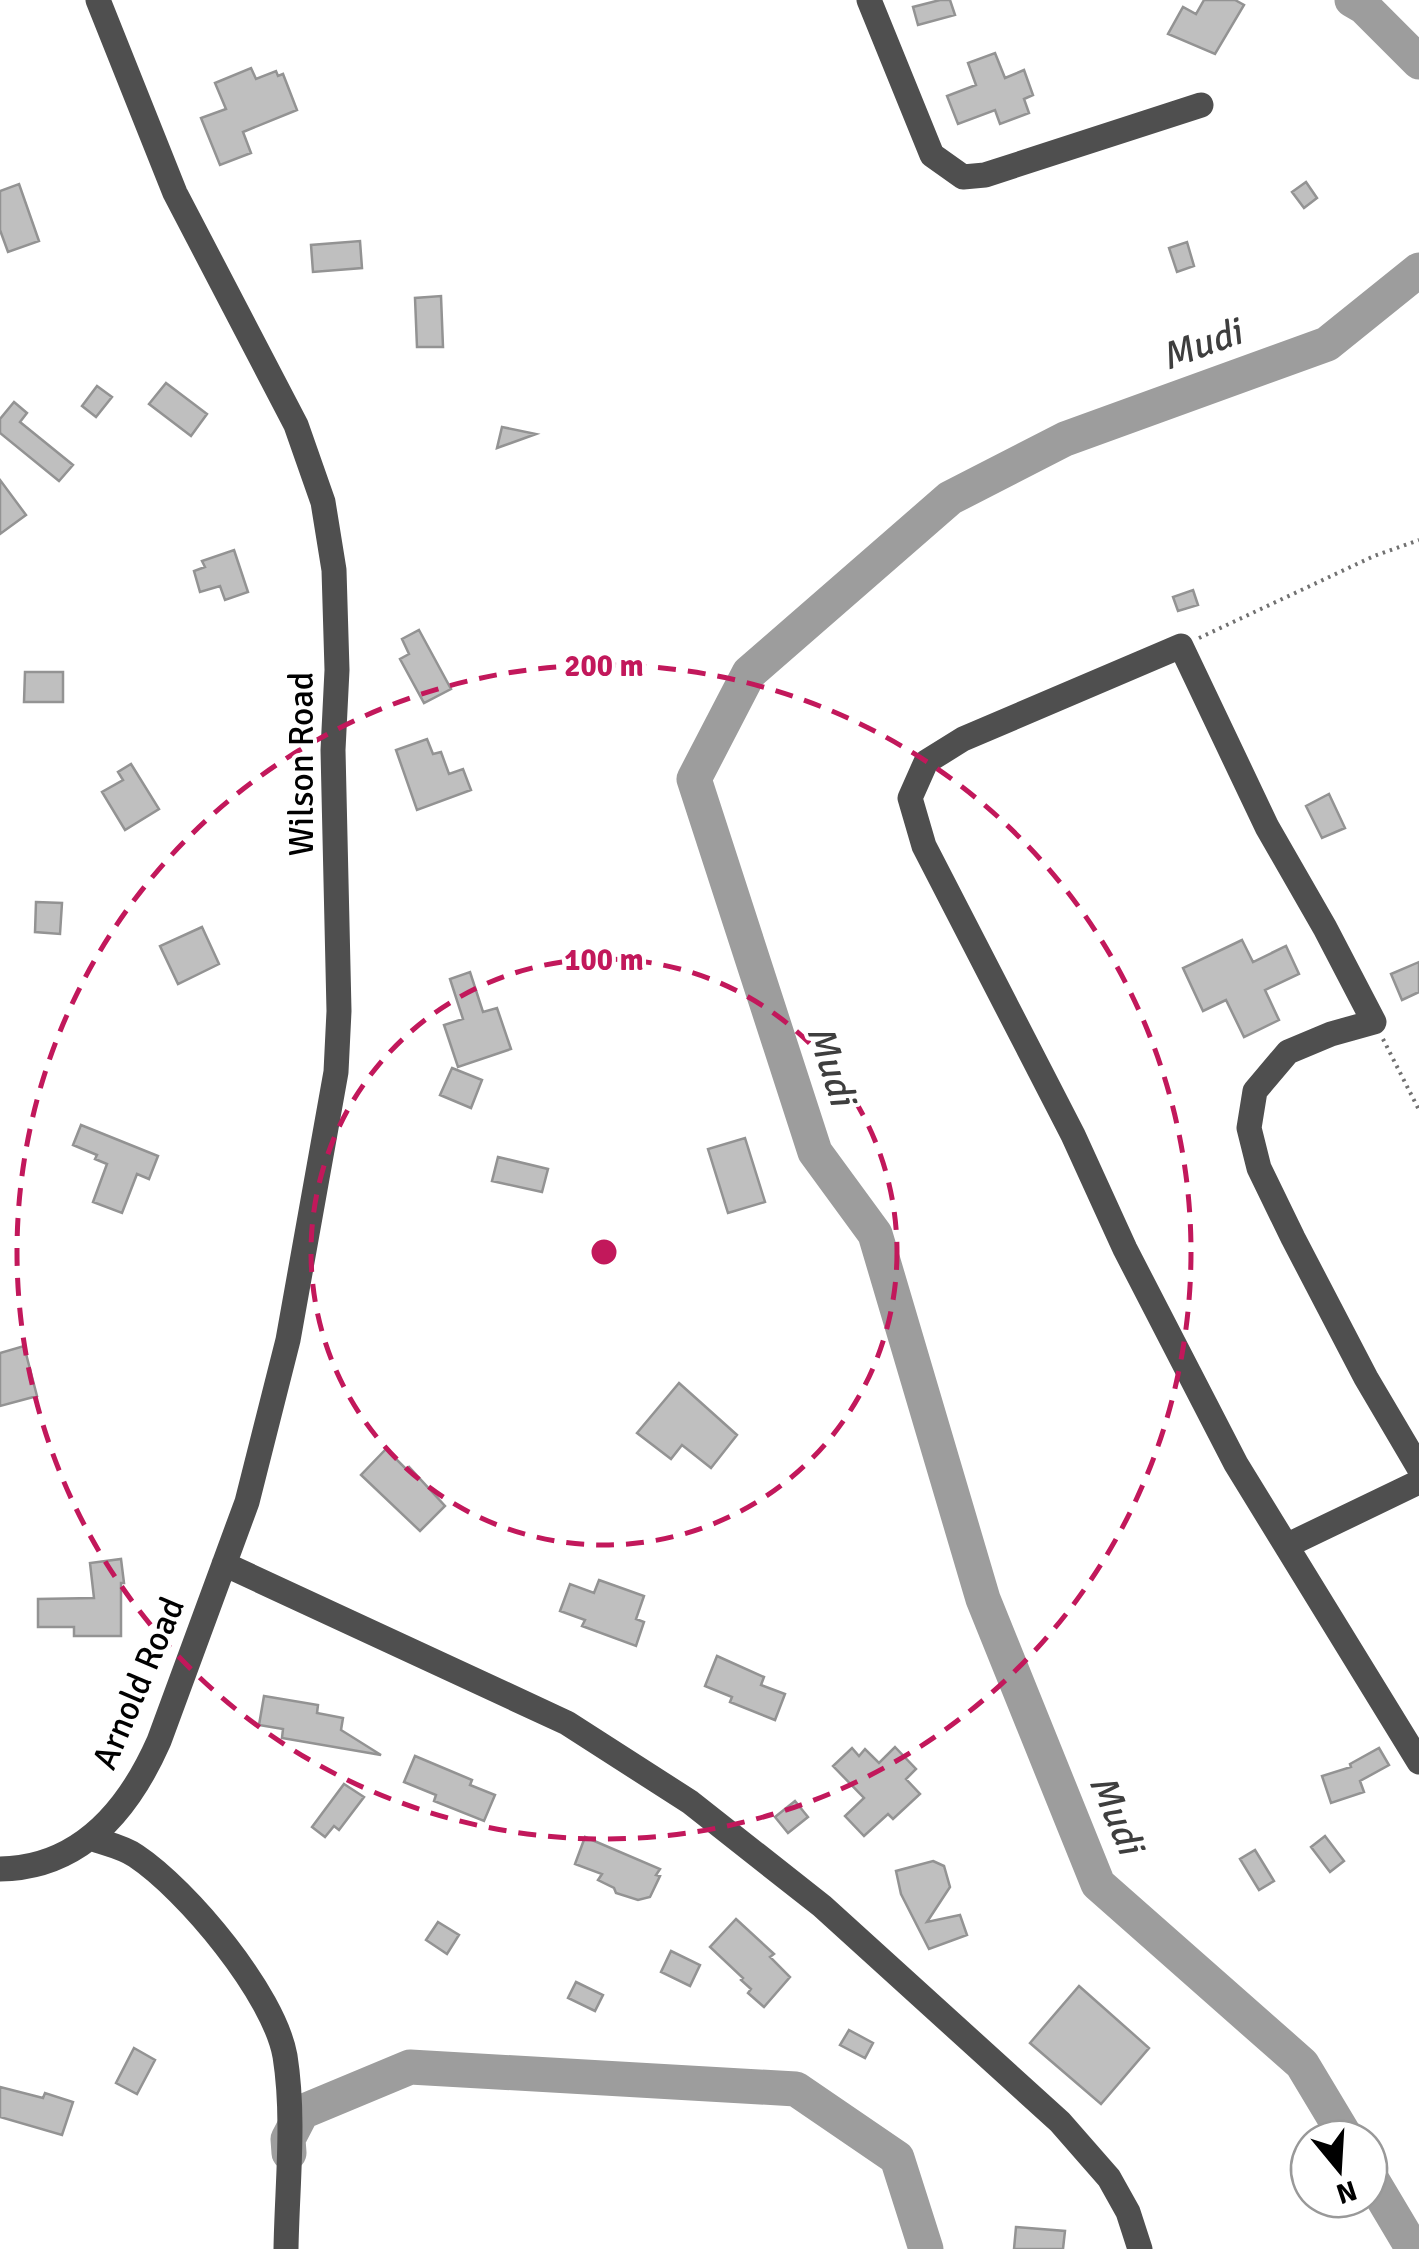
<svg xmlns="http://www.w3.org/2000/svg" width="1419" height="2249" font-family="Signika,sans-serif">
	<rect width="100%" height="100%" fill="#fff"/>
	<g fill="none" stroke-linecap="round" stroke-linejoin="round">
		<path stroke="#9d9d9d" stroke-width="35" d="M1352,0l12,7 55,55
			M1347,2139l-45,-75 -204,-180 -115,-285 -108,-365 -60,-82 -121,-373 55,-106 201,-175 115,-59 262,-95 92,-74
			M289,2153l-1,-14 14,-27 108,-45 386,22 101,69 29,91
			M1369,2175l44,74"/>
	</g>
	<path fill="#bfbfbf" stroke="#939393" stroke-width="2.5" d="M940,0h10l5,15 -37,10 -5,-18z
		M1204,0h31l9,5 -29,49 -47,-20 15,-27 13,7z
		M995,53l10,25 19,-8 9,25 -9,4 5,14 -29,11 -5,-14 -37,14 -11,-28 29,-11 -8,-22z
		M251,68l5,11 20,-8 2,5 5,-2 14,36 -54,22 8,21 -31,12 -19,-47 25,-9 -11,-26z
		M1306,182l11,16 -13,10 -12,-16z
		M19,184l20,57 -31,11 -8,-22v-39z
		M360,241l2,27 -49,4 -2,-27z
		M1187,242l7,24 -17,6 -8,-24z
		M441,296l2,51h-26l-2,-49z
		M166,383l41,31 -16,22 -42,-32z
		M97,386l15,11 -16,20 -14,-11z
		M14,402l13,11 -7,9 53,43 -14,16 -59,-48v-14z
		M502,427l34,7 -39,14z
		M0,480l26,35 -26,19z
		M234,550l14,42 -23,8 -5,-14 -20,6 -6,-21 11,-4 -3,-6z
		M1193,590l5,15 -20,6 -5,-14z
		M419,630l32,59 -27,14 -24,-44 9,-5 -7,-15z
		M25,672h38v30h-39z
		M427,739l6,15 8,-2 8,22 14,-5 8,21 -54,20 -21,-60z
		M131,764l28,45 -34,21 -23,-38 21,-12 -5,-8z
		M1329,794l16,34 -23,10 -16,-32z
		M36,902l26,1 -2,31 -25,-2z
		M202,927l17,37 -41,20 -18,-38z
		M1242,940l11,22 33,-16 13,28 -34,16 14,30 -35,17 -18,-37 -23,11 -20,-43z
		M1419,962v30l-17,8 -11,-26z
		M470,972l13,40 14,-4 14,41 -53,18 -14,-42 19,-6 -13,-40z
		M452,1068l30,12 -11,28 -31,-13z
		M81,1125l77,31 -9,23 -12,-5 -15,39 -29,-11 14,-38 -12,-5 2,-4 -24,-10z
		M745,1138l20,64 -37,11 -20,-64z
		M498,1157l50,12 -6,23 -50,-11z
		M24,1346l13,50 -37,10v-53z
		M679,1383l58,52 -26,33 -29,-23 -11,14 -34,-26z
		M386,1449l20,20 3,-2 36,39 -25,25 -59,-56z
		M121,1559l3,24h-3v53h-47v-9h-36v-28l56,-1 -4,-35z
		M599,1580l45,16 -8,23 8,3 -8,24 -54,-20 3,-6 -25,-9 10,-27 24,9z
		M717,1656l47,21 -3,8 24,9 -10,26 -45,-18 2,-5 -27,-11z
		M264,1696l54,9 -1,8 26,5 -2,12 40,25 -99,-17 1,-9 -24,-4z
		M895,1747l21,22 -10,10 14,15 -27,25 -5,-5 -24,22 -19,-20 19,-18 -31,-32 19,-18 7,8 6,-7 14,14z
		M1379,1748l10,17 -29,16 4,11 -33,11 -9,-27 29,-9 -1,-3z
		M415,1756l57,24 -2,5 25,10 -11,26 -50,-20 2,-6 -32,-13z
		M344,1784l20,13 -25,33 -5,-4 -9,11 -13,-10z
		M795,1801l13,16 -20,16 -13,-16z
		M1325,1836l19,25 -14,11 -19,-25z
		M585,1837l75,32 -4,6 4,1 -10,21 -12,3 -22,-7 -2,-5 -16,-8 4,-6 -27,-10z
		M1255,1850l19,31 -15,9 -19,-31z
		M933,1861l11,5 6,21 -23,35 33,-7 7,20 -38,14 -28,-55 -5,-23z
		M736,1919l38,35 -4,3 20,20 -26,30 -16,-14 3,-4 -10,-9 2,-2 -33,-31z
		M438,1922l21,13 -12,19 -21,-14z
		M671,1951l29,14 -10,21 -29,-14z
		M576,1982l27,13 -8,16 -27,-13z
		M1079,1986l70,62 -48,56 -71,-61z
		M849,2030l24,13 -8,15 -25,-13z
		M134,2048l21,12 -18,34 -21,-11z
		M0,2087l43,11 2,-5 28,9 -11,33 -62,-18z
		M1016,2227l49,4 -2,18h-49z"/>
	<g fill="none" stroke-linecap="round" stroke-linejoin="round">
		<path stroke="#717171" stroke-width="4" stroke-dasharray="2.5 5" stroke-linecap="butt" d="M1199,638l175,-82 45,-16
			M1383,1039l36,71"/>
		<path stroke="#4f4f4f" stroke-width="25" d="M869,0l63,155 31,22 22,-2 216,-70
			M1419,1468l-53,-90 -73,-140 -34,-70 -10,-40 6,-37 33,-39 43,-18 43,-12 -49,-94 -58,-101 -86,-181 -218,93 -37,23 -16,36 14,48 149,289 52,114 111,215 183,298
			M1288,1545l131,-63
			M224,1564l343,159 123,79 132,104 238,216 49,56 19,34 12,37
			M93,1839c14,5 30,8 43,17 51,34 138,138 149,200 10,63 2,130 1,193
			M0,1869c81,-1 129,-60 159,-128l88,-239 41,-162 48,-268 3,-61 -6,-261 4,-80 -3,-100 -11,-68 -27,-77 -121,-232 -77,-193"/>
	</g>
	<g fill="none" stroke="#c2185b" stroke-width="5" stroke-dasharray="18 12">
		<circle cx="604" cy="1252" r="293"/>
		<circle cx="604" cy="1252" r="587"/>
	</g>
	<g text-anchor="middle" stroke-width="8" stroke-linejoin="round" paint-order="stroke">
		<g font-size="35" fill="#000" stroke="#fff">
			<text transform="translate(301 764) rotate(-90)" y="12">Wilson Road</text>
			<text transform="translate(138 1683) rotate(-67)" y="12">Arnold Road</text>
		</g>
		<g font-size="38" font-style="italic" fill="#3e3e3e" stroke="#fff">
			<text transform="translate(1201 344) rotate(-20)" y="13">Mudi</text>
			<text transform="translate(832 1065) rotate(72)" y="13">Mudi</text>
			<text transform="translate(1117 1814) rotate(67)" y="13">Mudi</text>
		</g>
	</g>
	<circle cx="604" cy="1252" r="15" fill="#c2185b" stroke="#fff" stroke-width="5"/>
	<g font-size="30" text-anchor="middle" font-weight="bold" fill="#c2185b" stroke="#fff" stroke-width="8" stroke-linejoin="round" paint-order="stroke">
		<text x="604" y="676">200 m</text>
		<text x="604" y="970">100 m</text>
	</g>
	<g transform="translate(1339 2169) rotate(162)"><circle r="48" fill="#ffffff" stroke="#999999" stroke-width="2.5"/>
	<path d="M0-8L18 38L0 25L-18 38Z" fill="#000000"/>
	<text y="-15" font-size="28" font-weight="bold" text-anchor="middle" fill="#000000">N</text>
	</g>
</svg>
